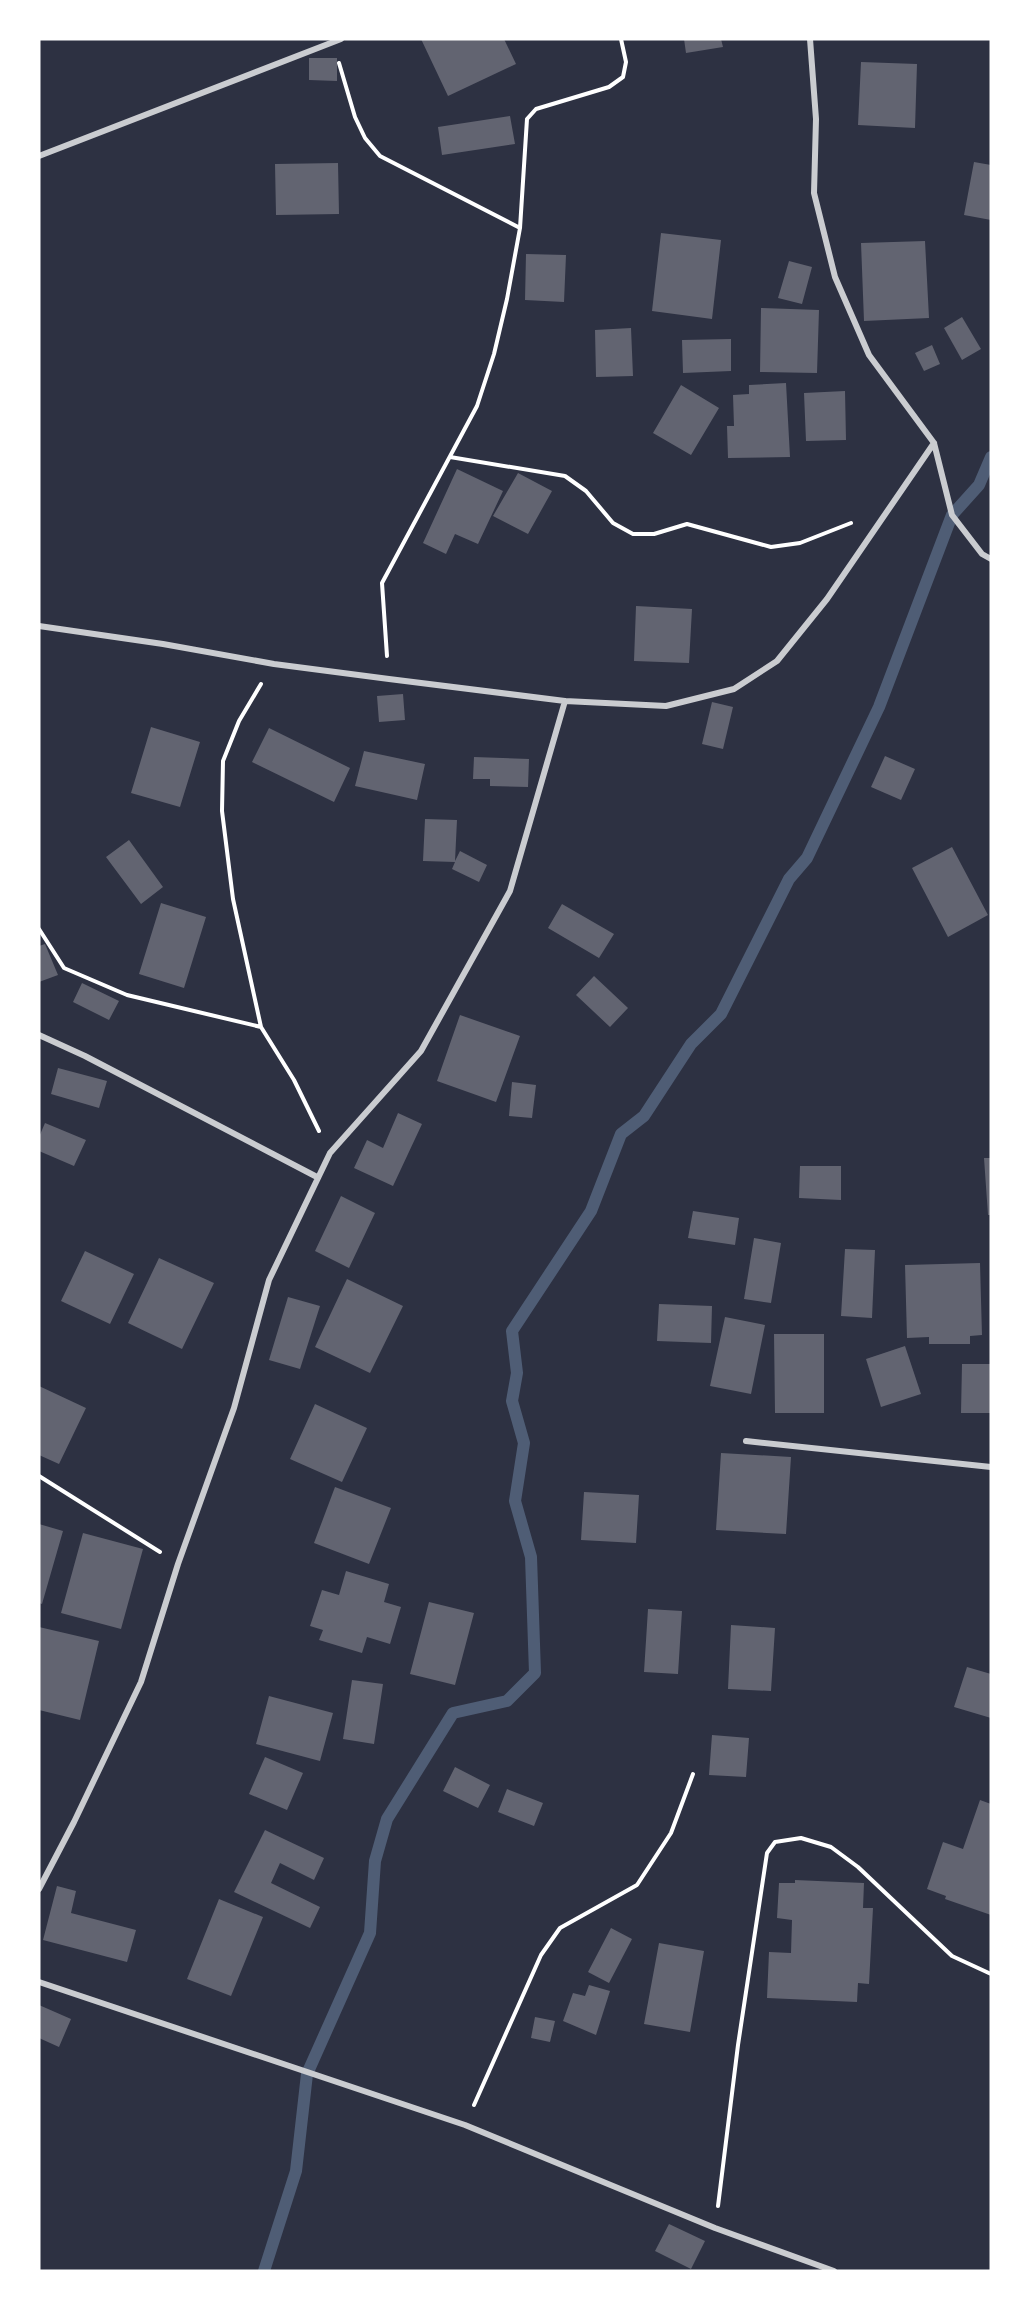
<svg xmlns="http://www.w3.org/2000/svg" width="1030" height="2310" font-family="'Space Grotesk',sans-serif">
	<rect width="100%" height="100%" fill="#2d3142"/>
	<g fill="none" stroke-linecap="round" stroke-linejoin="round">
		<path stroke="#4f5d75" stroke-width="12" d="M264,2271l32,-100 11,-97 63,-141 5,-72 12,-42 66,-106 54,-12 28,-28 -4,-116 -16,-56 9,-58 -12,-42 5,-28 -5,-42 79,-120 30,-77 23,-18 47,-72 30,-30 68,-135 18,-21 72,-151 73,-192 27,-30 12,-28"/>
	</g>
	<path fill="#626471" d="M421,39h83l12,25 -68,32z
		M684,39h37l2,8 -37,6z
		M309,58h28v23l-28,-1z
		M861,62l56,2 -2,64 -57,-3z
		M510,116l5,28 -73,11 -4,-28z
		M974,162l17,3v55l-27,-5z
		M338,163l1,51 -63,1 -1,-51z
		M661,233l60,7 -9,79 -60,-8z
		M925,241l4,77 -65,3 -3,-78z
		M526,254l40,1 -2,47 -39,-2z
		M789,261l23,6 -10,37 -24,-6z
		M761,308l58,2 -2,63 -57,-1z
		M962,317l19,32 -19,11 -18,-32z
		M631,328l2,48 -37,1 -1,-47z
		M731,339v32l-48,2 -1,-33z
		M932,345l8,19 -16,7 -9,-18z
		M786,383l4,74 -62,1 -1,-32h7l-1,-31 16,-1v-9z
		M681,385l38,23 -28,47 -38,-22z
		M845,391l1,49 -40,1 -2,-48z
		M457,469l46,22 -25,53 -23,-10 -9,20 -23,-11z
		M518,473l34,18 -24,43 -35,-18z
		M636,606l56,3 -3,54 -55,-2z
		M403,694l2,26 -26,2 -2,-26z
		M712,702l21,5 -10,42 -21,-5z
		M151,727l49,15 -20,65 -49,-14z
		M269,728l81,40 -16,34 -82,-40z
		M364,751l61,13 -8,36 -62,-14z
		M885,756l30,13 -14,31 -30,-13z
		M474,757l55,2 -1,28 -38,-1v-7h-17z
		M425,819l32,1 -2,41 5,-10 27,14 -8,17 -27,-13 3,-7 -32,-1z
		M129,840l34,47 -22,17 -35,-47z
		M952,847l36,68 -40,22 -36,-69z
		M161,903l45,14 -22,71 -45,-14z
		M562,904l52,30 -15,24 -51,-30z
		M45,944l13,31 -19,7v-36z
		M594,976l34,32 -18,19 -34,-32z
		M82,983l37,18 -10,19 -36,-18z
		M460,1015l60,21 -24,66 -59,-21z
		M58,1068l49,13 -8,27 -48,-14z
		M512,1082l24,3 -4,33 -23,-2z
		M398,1113l24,11 -29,62 -39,-18 13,-28 16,8z
		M45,1123l41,17 -12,26 -35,-15v-14z
		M984,1158h7v57h-3z
		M800,1166h41v34l-42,-2z
		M341,1196l34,17 -26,55 -34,-17z
		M693,1211l46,7 -4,27 -47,-7z
		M754,1238l27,5 -10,60 -27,-4z
		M845,1249l30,1 -3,68 -31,-2z
		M85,1251l49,23 -24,50 -49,-23z
		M159,1258l55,25 -32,66 -54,-26z
		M980,1263l2,72 -12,1v8h-41v-7l-22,1 -2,-73z
		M347,1279l56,27 -33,67 -55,-26z
		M288,1297l32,9 -20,63 -31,-9z
		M659,1304l53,2 -1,37 -54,-2z
		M725,1317l40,8 -14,69 -41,-8z
		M774,1334h50v79h-49z
		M905,1346l16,48 -40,13 -15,-48z
		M962,1364h29v49h-30z
		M39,1386l47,22 -27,56 -20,-9z
		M315,1404l52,24 -25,54 -52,-23z
		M721,1453l70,4 -5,77 -70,-4z
		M335,1487l56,21 -22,56 -55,-21z
		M584,1492l55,3 -3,48 -55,-3z
		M39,1524l24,7 -21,73 -3,-1z
		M83,1533l60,16 -22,80 -60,-16z
		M346,1571l43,13 -5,18 17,5 -11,37 -23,-7 -5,16 -43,-13 4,-10 -13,-4 12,-36 17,5z
		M429,1602l45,11 -19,72 -45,-11z
		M648,1609l34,2 -4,63 -34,-2z
		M731,1625l44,3 -4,63 -43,-2z
		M39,1627l60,14 -19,79 -41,-10z
		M967,1667l24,7v44l-37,-11z
		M352,1680l31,4 -9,60 -31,-5z
		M269,1696l64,17 -13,48 -64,-17z
		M712,1735l37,3 -3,39 -37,-2z
		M265,1757l38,16 -16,37 -38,-16z
		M455,1767l35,18 -12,23 -35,-17z
		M507,1789l36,14 -9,23 -36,-14z
		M980,1800l11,4v111l-46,-16 1,-3 -19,-7 16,-47 20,7z
		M265,1830l59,28 -10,22 -34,-17 -9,20 49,24 -10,21 -76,-36z
		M795,1880l69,3 -1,25h10l-4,76 -11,-1 -1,19 -90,-4 2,-46 22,1 1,-33 -15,-2 2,-35h16z
		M57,1886l19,5 -5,22 65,17 -9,32 -84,-22z
		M219,1899l44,18 -32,79 -44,-17z
		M611,1928l21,11 -23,44 -21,-11z
		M659,1943l45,8 -14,81 -46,-8z
		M589,1985l21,6 -14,44 -33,-14 10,-28 12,3z
		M39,2005l32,14 -12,28 -20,-9z
		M535,2017l20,4 -5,21 -19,-4z
		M669,2224l36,17 -14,28 -36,-18z"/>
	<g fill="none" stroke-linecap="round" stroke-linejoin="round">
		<path stroke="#fff" stroke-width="4" d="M339,63l16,54 10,21 15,18 140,72
			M450,457l115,19 21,15 27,32 20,11h21l33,-10 84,23 29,-4 51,-20
			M387,656l-5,-73 95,-177 17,-52 13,-55 13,-71 7,-109 9,-10 73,-22 14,-10 3,-15 -5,-23
			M261,684l-22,37 -16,40 -1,50 11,88 28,128 33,53 25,51
			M39,929l25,39 63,27 134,32
			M39,1476l121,76
			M474,2105l67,-150 19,-27 77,-43 34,-52 22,-59
			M718,2206l20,-161 29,-192 8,-11 26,-4 30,9 27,20 94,89 39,18"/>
		<path stroke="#caccd0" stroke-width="6" d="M810,39l6,80 -2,74 21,84 34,78 65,88 18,72 30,39 9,5
			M39,156l302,-117
			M39,626l124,18 111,20 115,15 176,22 101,5 68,-17 43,-28 50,-62 107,-156
			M39,1035l46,21 232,121
			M746,1441l245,26
			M39,1889l35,-67 67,-140 37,-118 56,-156 35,-128 61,-127 91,-102 89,-160 55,-190
			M39,1982l426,143 250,103 119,43"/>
	</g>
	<rect width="1030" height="2310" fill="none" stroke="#ffffff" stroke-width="81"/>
</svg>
